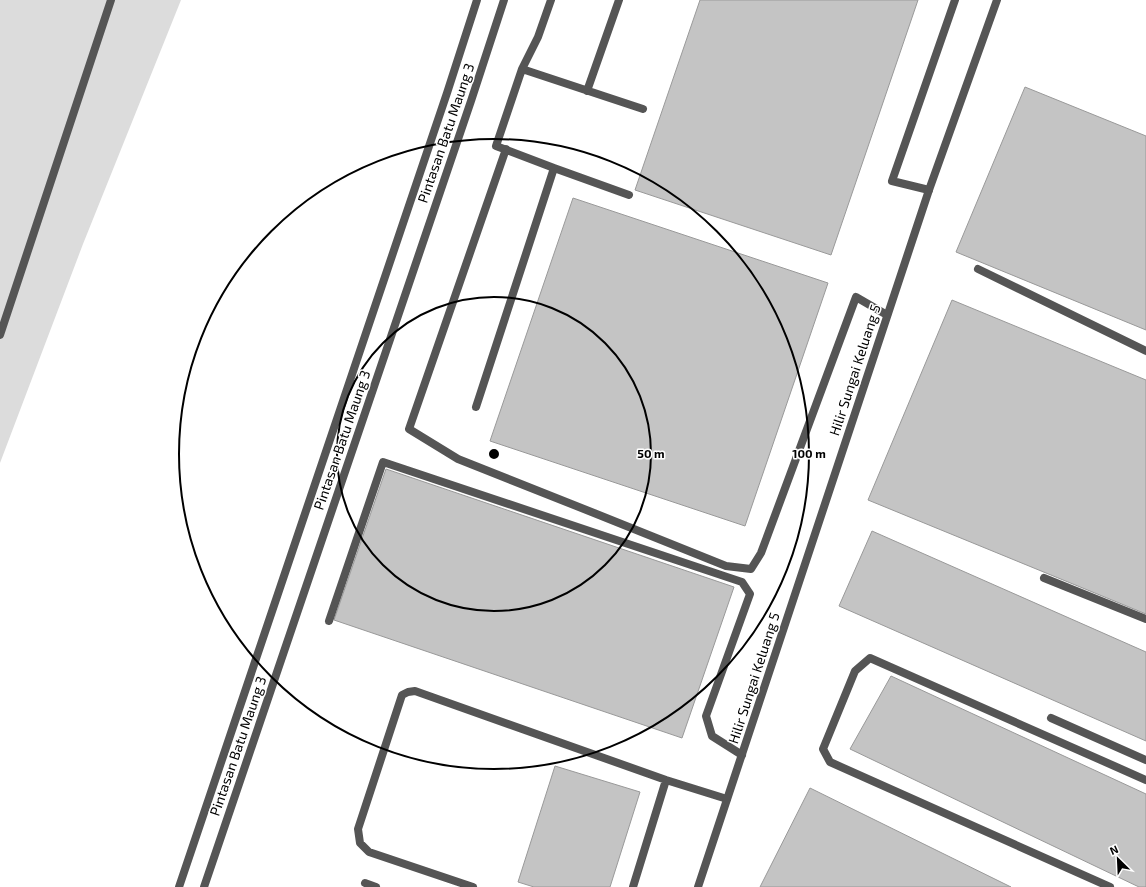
<svg xmlns="http://www.w3.org/2000/svg" width="1146" height="887" font-family="'Exo 2',sans-serif">
	<rect width="100%" height="100%" fill="#fff"/>
	<path fill="#dcdcdc" d="M0,0h181l-98,244 -83,219z"/>
	<path fill="#c4c4c4" stroke="#999" d="M700,0h218l-87,255 -196,-65z
		M1025,87l121,49v194l-190,-78z
		M573,198l255,85 -83,243 -255,-85z
		M952,300l194,80v234l-278,-114z
		M386,469l348,118 -52,151 -348,-118z
		M872,531l274,121v89l-307,-135z
		M891,676l255,118v93h-7l-289,-138z
		M555,766l85,26 -30,95h-76l-16,-5z
		M810,788l201,99h-251z"/>
	<g fill="none" stroke-linecap="round" stroke-linejoin="round">
		<path stroke="#555" stroke-width="8" d="M522,69l121,40
			M587,91l32,-91
			M506,149l-97,280 49,30 136,54 132,53 25,3 10,-16 95,-256 31,18
			M554,168l75,27
			M929,190l-37,-9 63,-181
			M978,269l168,82
			M0,335l111,-335
			M476,407l78,-239 -58,-22 26,-77 16,-32 13,-37
			M1044,578l102,41
			M329,621l54,-159 359,120 8,12 -44,122 6,20 30,19
			M1051,718l95,42
			M365,883l11,4
			M179,887l268,-794 30,-93
			M473,887l-104,-35 -9,-9 -2,-14 44,-134 6,-3 7,-1 251,89 61,19
			M633,887l33,-107
			M1110,887l-280,-125 -7,-13 32,-78 15,-13 276,122"/>
		<path stroke="#555" stroke-width="8" d="M698,887l231,-697 68,-190"/>
		<path stroke="#555" stroke-width="8" d="M204,887l267,-786 33,-101"/>
	</g>
	<g fill="none" stroke="#000" stroke-width="2">
		<circle cx="494" cy="454" r="157"/>
		<circle cx="494" cy="454" r="315"/>
	</g>
	<g text-anchor="middle" stroke-width="3" stroke-linejoin="round" paint-order="stroke">
		<g font-size="14" fill="#000" stroke="#fff">
			<text transform="translate(446 133) rotate(-71)" y="5">Pintasan Batu Maung 3</text>
			<text transform="translate(855 370) rotate(-72)" y="5">Hilir Sungai Keluang 5</text>
			<text transform="translate(342 440) rotate(-71)" y="5">Pintasan Batu Maung 3</text>
			<text transform="translate(754 678) rotate(-72)" y="5">Hilir Sungai Keluang 5</text>
			<text transform="translate(238 746) rotate(-71)" y="5">Pintasan Batu Maung 3</text>
		</g>
	</g>
	<circle cx="494" cy="454" r="6" fill="#000" stroke="#fff" stroke-width="2"/>
	<g font-size="12" text-anchor="middle" font-weight="bold" fill="#000" stroke="#fff" stroke-width="3" stroke-linejoin="round" paint-order="stroke">
		<text x="651" y="458">50 m</text>
		<text x="809" y="458">100 m</text>
	</g>
	<g transform="translate(1118 859) rotate(336)" stroke="#ffffff" stroke-width="3" paint-order="stroke">
	<path d="M0-3L7 15L0 10L-7 15Z" fill="#000000"/>
	<text y="-6" font-size="11" font-weight="bold" text-anchor="middle" fill="#000000">N</text>
	</g>
</svg>
